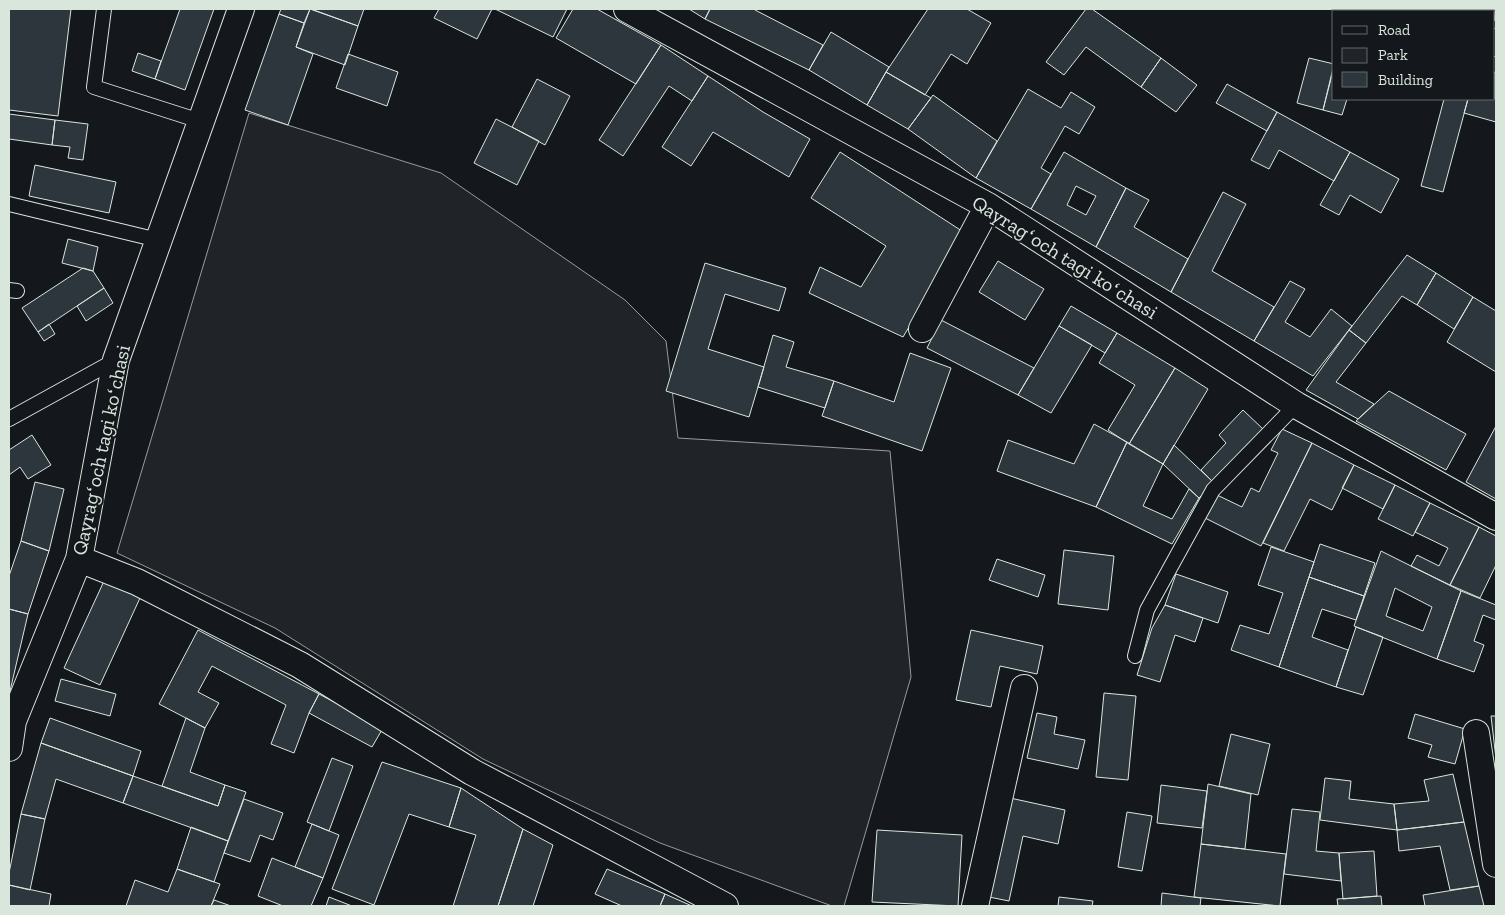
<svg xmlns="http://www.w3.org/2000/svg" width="1505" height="915" font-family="'Zilla Slab',serif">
	<rect width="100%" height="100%" fill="#14181c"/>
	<path fill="#202428" stroke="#939e99" d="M249,113l192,60 184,127 41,41 12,97 212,13 21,226 -67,229h-12l-172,-63 -177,-84 -208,-131 -158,-75z"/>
	<path fill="#2c363c" stroke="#d8e6dc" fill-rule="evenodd" d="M9,9h62l-13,107 -49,-6z
		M180,9h34l-29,81 -30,-11z
		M281,9h29l-6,14 -25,-9z
		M310,9l48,17 -13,39 -49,-18z
		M311,9h53l-6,17z
		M439,9h53l-15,30 -43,-21z
		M495,9h72l-14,28z
		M573,9h24l64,36 -25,39 -80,-46z
		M689,9h21l-5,10z
		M710,9h46l-1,1 68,35 -14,25 -104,-51z
		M928,9h39l24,14 -24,41 -16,-10 -26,41 -39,-23z
		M1086,9h6l69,49 -20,29 -55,-40 -22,28 -18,-13z
		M1469,9h27l-2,12v-10h-25z
		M279,14l25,9 -8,24 17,7 -25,71 -43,-15z
		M831,32l58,35 -22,38 -58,-35z
		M661,45l47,31 -16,25 -23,-15 -46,70 -24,-16z
		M138,53l23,8 -6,18 -23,-8z
		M348,54l50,18 -11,34 -51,-18z
		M1161,58l36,27 -21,27 -35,-25z
		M1309,58l25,6 -11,46 -26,-7z
		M1334,67v32h13l-5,16 -19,-5z
		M886,72l45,26 -23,31 -41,-24z
		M1494,72l2,1v49l-32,-9 4,-14h26z
		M708,76l55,36 47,27 -21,38 -76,-45 -22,34 -29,-19z
		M537,79l33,17 -25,49 -33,-18z
		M1227,84l50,28 -10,19 -51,-28z
		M1028,89l33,19 10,-16 24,15 -16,27 -14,-8 -24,42 10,6 -20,35 -55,-31z
		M933,95l64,46 -21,37 -68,-49z
		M1444,99h24l-25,93 -22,-6z
		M1277,112l73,40 -16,29 -55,-31 -10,19 -18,-9z
		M9,114l46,6 -3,25 -43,-6z
		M496,119l43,22 -22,44 -43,-22z
		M55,120l33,4 -5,36 -15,-2 2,-11 -18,-2z
		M840,152l125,81 -62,104 -94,-44 11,-26 41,20 25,-41 -75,-48z
		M1064,152l62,36 -30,59 -65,-38zM1076,186l20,10 -10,19 -19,-10z
		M1350,152l49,27 -18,34 -31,-18 -11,20 -19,-10z
		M35,165l81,17 -7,31 -80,-17z
		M1126,188l23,12 -15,27 54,32 -17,33 -75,-45z
		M1223,192l23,12 -34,67 62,36 -20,34 -83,-49z
		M68,239l30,8 -5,24 -31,-8z
		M1407,255l29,18 -19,32 -15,-9 -36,47 -17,-13z
		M998,261l46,28 -19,31 -46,-28z
		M705,263l81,25 -7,23 -54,-17 -17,55 56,18 -15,50 -83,-26z
		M83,268l10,3 11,17 -66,44 -16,-24z
		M1436,273l37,24 -19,32 -37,-24z
		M1290,281l15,8 -20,33 25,15 21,-28 21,17 -39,50 -59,-35z
		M104,288l9,15 -27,18 -9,-15z
		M1473,297l23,14v61l-49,-30z
		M1071,306l46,27 -12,20 -46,-27z
		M941,320l93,48 -16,27 -91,-47z
		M49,324l6,10 -11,7 -6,-9z
		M1059,326l33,19 -41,68 -33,-18z
		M1349,330l17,13 -30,39 38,22 -16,15 -52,-29z
		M1117,333l58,35 -46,76 -21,-14 27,-45 -36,-22z
		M773,335l21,7 -8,25 48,14 -9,27 -67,-21z
		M910,353l41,15 -29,83 -100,-35 12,-35 60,21z
		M1175,368l33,21 -45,75 -34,-20z
		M1389,391l77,43 -20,36 -90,-49z
		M1243,410l21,20 -50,53 -13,-13 25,-27 -7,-8z
		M1094,424l33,18 -31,65 -99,-36 11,-31 66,24z
		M1496,426v73l-30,-17z
		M1282,429l30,14 -51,103 -56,-28 12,-23 25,12 9,-19 8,4 19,-39 -7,-3z
		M32,435l19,30 -23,14 -8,-12 -11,8v-25z
		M1127,442l36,22 -20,42 29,13 17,-30 10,9 -27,46 -76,-37z
		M1312,443l42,22 -22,45 -22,-11 -26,52 -21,-8z
		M1174,445l40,38 -15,15 -36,-34z
		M1354,465l41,20 -12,24 -41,-21z
		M35,482l29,7 -15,62 -28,-10z
		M1395,485l35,18 -17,33 -35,-17z
		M1430,503l49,24 -29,58 -39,-19 6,-11 22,11 9,-18 -33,-16z
		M1479,527l17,9v29l-16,33 -30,-13z
		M21,541l28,10 -21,63 -19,-5v-33z
		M1320,544l55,19 -11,33 -55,-19z
		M1271,547l43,15 -35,105 -48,-17 9,-25 29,9 14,-41 -25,-8z
		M1064,550l50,6 -6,54 -50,-6z
		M1381,551l80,40 -24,68 -83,-33zM1395,588l37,19 -9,24 -37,-15z
		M997,559l48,16 -7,22 -49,-17z
		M1176,574l52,18 -10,31 -53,-18z
		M1309,577l55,19 -8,24 -34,-11 -10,28 36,13 -12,37 -57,-20z
		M104,581l36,17 -40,87 -36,-17z
		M1461,591l35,14v15l-13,-5 -9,26 10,4 -10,27 -37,-13z
		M1165,605l38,13 -8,24 -20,-7 -15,47 -23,-7 15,-47z
		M9,609l19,5 -18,77 -1,-1z
		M1356,627l27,10 -20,58 -27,-8z
		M198,630l121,64 -10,19 -15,40 -23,-9 15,-39 -74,-39 -14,26 21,11 -14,25 -46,-24z
		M971,630l72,16 -6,28 -37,-8 -9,41 -35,-7z
		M61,679l55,15 -6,22 -55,-15z
		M1104,693l32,3 -8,84 -32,-3z
		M319,694l64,34 -11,19 -63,-34z
		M1037,713l20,4 -3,17 31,6 -7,29 -51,-11z
		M1415,714l50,15 -10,35 -27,-7 4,-12 -24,-7z
		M1491,716h5v43z
		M50,718l91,33 -8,25 -92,-33z
		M186,718l19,10 -15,44 35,13 -7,21 -56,-20z
		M1231,734l39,10 -12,51 -39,-9z
		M41,743l92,33 -10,27 -67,-24 -11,40 -24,-5z
		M332,758l21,8 -24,65 -22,-9z
		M382,762l79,26 -12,39 -40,-13 -35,91 -42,-16z
		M1453,774l11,48 -67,8 -3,-26 35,-3 -5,-21z
		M133,776l85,30 7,-21 21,7 -18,49 -105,-38z
		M1325,778l26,3 -2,18 45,5 3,26 -77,-10z
		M1208,784l43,10 -6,55 -44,-5z
		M1161,785l46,6 -5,37 -45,-5z
		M461,788l62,41 -25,77h-45l23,-71 -27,-8z
		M1010,798l55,12 -7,34 -35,-8 -14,65 -20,-4z
		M244,799l39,14 -10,27 -13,-5 -10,27 -26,-9z
		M1292,809l28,3 -4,39 23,2 2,28 -57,-7z
		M1127,812l25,4 -10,55 -24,-4z
		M21,814l24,5 -15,71 -21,-5v-12z
		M1464,822l15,64 -29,4 -10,-44 -41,5 -2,-21z
		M312,824l27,11 -16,43 -28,-11z
		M191,827l37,14 -14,41 -37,-13z
		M523,829l30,16 -20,61h-35z
		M877,830l85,5 -4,71 -86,-4z
		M1201,844l85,10 -6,52 -86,-9z
		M1374,851l3,45 -34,3 -4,-46z
		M272,858l51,20 -12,28h-28l-25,-10z
		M177,869l43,15 -9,22h-85l9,-26 33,12z
		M607,869l58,25 -5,12h-38l-27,-12z
		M9,885l42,9 -2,12h-40z
		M1479,886l5,20h-59l-2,-11z
		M1162,893l39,5 -1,8h-39z
		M665,894l27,12h-32z
		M1381,896l1,10h-44l-1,-7z
		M329,897l23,9h-26z
		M1059,897l34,4 -1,5h-34z
		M214,900l17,6h-20z"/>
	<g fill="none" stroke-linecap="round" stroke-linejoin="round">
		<defs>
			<path id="lane" d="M104,9l-10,78 106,34
				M9,204l149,36
				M9,290l8,1
				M9,419l107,-59
				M1135,656l12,-46 66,-120 83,-85"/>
			<path id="street" d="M627,9l361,197 308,199 200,112
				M1347,9l11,2
				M1494,42l2,1
				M922,329l66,-123
				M79,559l58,23 163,83 172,107 253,134
				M1476,733l20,131
				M9,748l4,-27 66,-162 37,-199 125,-351
				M975,906l49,-218"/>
		</defs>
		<use href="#lane" stroke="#d8e6dc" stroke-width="16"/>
		<use href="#street" stroke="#d8e6dc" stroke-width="28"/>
		<use href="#lane" stroke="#14181c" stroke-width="14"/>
		<use href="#street" stroke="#14181c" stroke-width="26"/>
	</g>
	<g text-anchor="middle" stroke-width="4" stroke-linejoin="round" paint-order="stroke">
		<g font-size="20" fill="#d8e6dc" stroke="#14181c">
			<text transform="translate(1065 257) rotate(32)" y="7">Qayragʻoch tagi koʻchasi</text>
			<text transform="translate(101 450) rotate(-78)" y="7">Qayragʻoch tagi koʻchasi</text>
		</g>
	</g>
	<rect width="1505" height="915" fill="none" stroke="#d8e6dc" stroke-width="20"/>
	<rect x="1332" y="10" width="162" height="90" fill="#14181c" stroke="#626a69"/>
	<rect x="1342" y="26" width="25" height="8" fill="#14181c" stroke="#626a69"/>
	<text x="1378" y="35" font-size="15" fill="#d8e6dc">Road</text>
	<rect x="1342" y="48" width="25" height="15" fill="#202428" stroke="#626a69"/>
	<text x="1378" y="60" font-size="15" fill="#d8e6dc">Park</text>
	<rect x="1342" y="72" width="25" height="15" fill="#2c363c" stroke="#626a69"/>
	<text x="1378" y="85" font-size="15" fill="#d8e6dc">Building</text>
</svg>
